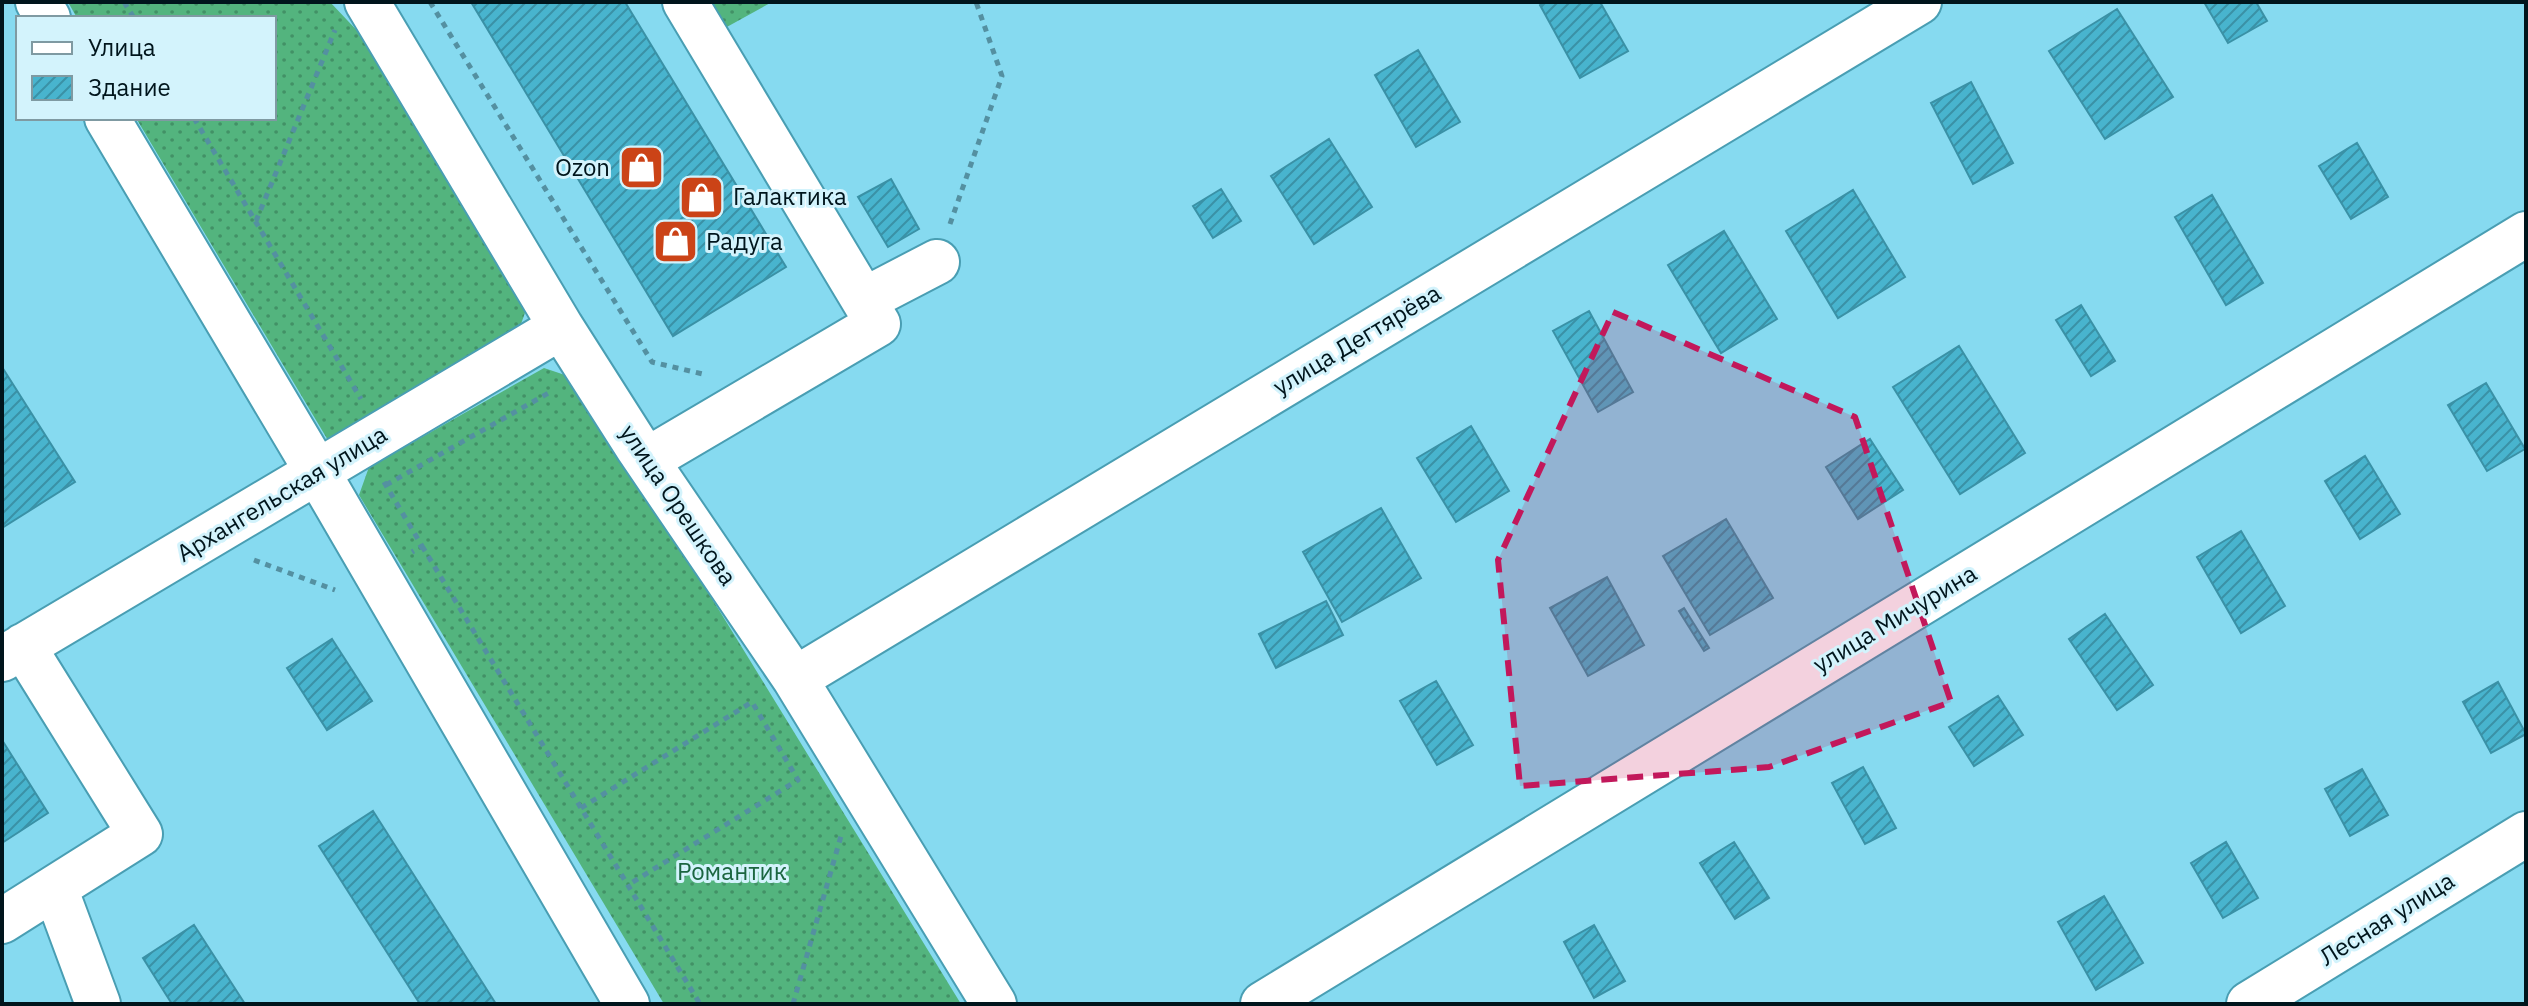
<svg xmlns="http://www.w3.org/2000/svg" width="2528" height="1006" font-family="'IBM Plex Sans',sans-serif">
	<defs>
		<pattern id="grass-dots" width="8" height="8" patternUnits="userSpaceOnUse" patternTransform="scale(2)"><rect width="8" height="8" fill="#53b47e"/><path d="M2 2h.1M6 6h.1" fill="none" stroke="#429166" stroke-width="1.8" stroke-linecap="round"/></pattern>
		<pattern id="building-hatch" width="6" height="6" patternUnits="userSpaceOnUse" patternTransform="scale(2)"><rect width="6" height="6" fill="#48b4ce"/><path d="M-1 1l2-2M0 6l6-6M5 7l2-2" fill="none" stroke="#3a91a6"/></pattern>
	</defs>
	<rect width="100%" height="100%" fill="#86daf0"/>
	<path fill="url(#grass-dots)" d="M68,2h262l35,37 161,271 -10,28 -184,109 -196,-329h138v-100h-197z
		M709,2h63l-47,26z
		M544,368l33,11 384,625h-297l-305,-509 10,-28z"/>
	<path fill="url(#building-hatch)" stroke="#3a91a6" stroke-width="2" d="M471,2h154l161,265 -113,69z
		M1545,2h55l28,49 -48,27 -40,-73z
		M2204,2h52l11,19 -39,22z
		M2117,9l56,88 -68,42 -56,-88z
		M1418,50l42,72 -44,25 -41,-72z
		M1971,82l42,81 -40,21 -42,-81z
		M1329,139l43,68 -58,37 -43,-68z
		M2357,143l31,54 -37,22 -32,-53z
		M891,179l28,50 -31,18 -30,-50z
		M1221,189l20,32 -28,17 -20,-32z
		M1853,190l52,87 -67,41 -52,-87z
		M2212,195l51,88 -37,22 -51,-88z
		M1724,231l53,88 -56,34 -53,-88z
		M2081,305l34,56 -24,15 -35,-56z
		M1589,311l44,81 -35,20 -45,-81z
		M1959,346l66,107 -65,41 -67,-107z
		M2,367l73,115 -73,46z
		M2486,383l39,66 -38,22 -39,-66z
		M1471,426l38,65 -53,31 -39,-64z
		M1870,439l33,51 -45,29 -32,-52z
		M2365,456l35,58 -40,25 -35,-58z
		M1381,508l40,70 -79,44 -39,-70z
		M1726,519l47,79 -63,37 -47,-79z
		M2241,531l44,75 -44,27 -44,-76z
		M1607,577l37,68 -56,31 -38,-68z
		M1326,601l17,34 -67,33 -17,-34z
		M1684,608l25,40 -5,3 -25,-40z
		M2105,614l48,71 -36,25 -48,-71z
		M332,639l40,62 -45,29 -40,-62z
		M1436,681l37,64 -36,20 -37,-64z
		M2498,682l28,52 -35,19 -28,-51z
		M1998,696l25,39 -49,31 -25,-39z
		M2,740l46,73 -46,30z
		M1863,767l33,61 -31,16 -33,-61z
		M2362,769l26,46 -38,21 -25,-47z
		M373,811l123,193h-76l-101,-158z
		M1734,842l35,56 -34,21 -35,-56z
		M2226,842l32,56 -35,20 -32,-55z
		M2104,896l39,67 -47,27 -38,-68z
		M194,925l51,79h-73l-29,-46z
		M1594,925l31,56 -31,17 -30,-56z"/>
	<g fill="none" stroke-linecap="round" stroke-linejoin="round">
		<defs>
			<path id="minor" d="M38,2l10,16
				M367,2l194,325 77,121 157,231 199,325
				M107,118l211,355 309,531
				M864,300l73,-38
				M647,460l231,-136 -193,-322
				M2,659l559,-332
				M795,679l1124,-677
				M55,888l43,116
				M2,921l138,-87 -117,-188
				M1263,1004l1263,-770
				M2249,1004l277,-170"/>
		</defs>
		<use href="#minor" stroke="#499eb3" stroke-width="48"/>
		<path stroke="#5490a1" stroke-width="5" stroke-dasharray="6 6" stroke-linecap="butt" d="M124,2l10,16
			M430,2l222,360 55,13
			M194,118l167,281
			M256,221l79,-191
			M950,224l52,-148 -26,-74
			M384,482l38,64 -10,6
			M386,485l166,-94
			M422,546l278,458
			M254,560l81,30
			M581,808l171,-106 46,78 -170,105
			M793,1004l48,-168"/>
		<use href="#minor" stroke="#fff" stroke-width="44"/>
	</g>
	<path fill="#c2185b" fill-opacity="0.2" stroke="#c2185b" stroke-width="6" stroke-dasharray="16 10" stroke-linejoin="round" d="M1613,312l242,105 96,285 -182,65 -249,19 -22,-226z"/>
	<defs>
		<symbol id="shop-square" viewBox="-11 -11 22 22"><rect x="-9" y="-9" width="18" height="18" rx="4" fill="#cb4317" stroke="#d3f3fc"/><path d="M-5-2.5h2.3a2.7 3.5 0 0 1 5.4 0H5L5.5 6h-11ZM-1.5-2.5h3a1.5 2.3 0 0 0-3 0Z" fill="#fff"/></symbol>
	</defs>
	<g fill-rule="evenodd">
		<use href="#shop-square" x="616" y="142" width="51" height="51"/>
		<use href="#shop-square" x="676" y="172" width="51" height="51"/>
		<use href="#shop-square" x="650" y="216" width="51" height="51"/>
	</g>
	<g text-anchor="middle" stroke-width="6" stroke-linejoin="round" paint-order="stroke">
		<g font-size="24" fill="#00151c" stroke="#d3f3fc" text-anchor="start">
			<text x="610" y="176" text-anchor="end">Ozon</text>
			<text x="733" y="205">Галактика</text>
			<text x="706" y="250">Радуга</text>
		</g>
		<g font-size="24" fill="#00151c" stroke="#d3f3fc">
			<text transform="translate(1357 340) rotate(-31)" y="8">улица Дегтярёва</text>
			<text transform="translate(282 494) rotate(-31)" y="8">Архангельская улица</text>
			<text transform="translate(678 505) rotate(56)" y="8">улица Орешкова</text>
			<text transform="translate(1895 619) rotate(-31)" y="8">улица Мичурина</text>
			<text transform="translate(2387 919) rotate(-32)" y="8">Лесная улица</text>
		</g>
		<g font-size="24" fill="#1b6640" stroke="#d3f3fc">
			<text x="732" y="880">Романтик</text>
		</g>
	</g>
	<rect width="2528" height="1006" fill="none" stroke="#00151c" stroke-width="8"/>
	<rect x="16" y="16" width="260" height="104" fill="#d3f3fc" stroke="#7f9aa2" stroke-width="2"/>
	<rect x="32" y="42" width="40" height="12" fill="#ffffff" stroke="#7f9aa2" stroke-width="2"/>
	<text x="88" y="56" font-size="24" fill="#00151c">Улица</text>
	<rect x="32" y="76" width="40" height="24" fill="url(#building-hatch)" stroke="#7f9aa2" stroke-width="2"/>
	<text x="88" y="96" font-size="24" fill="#00151c">Здание</text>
</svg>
